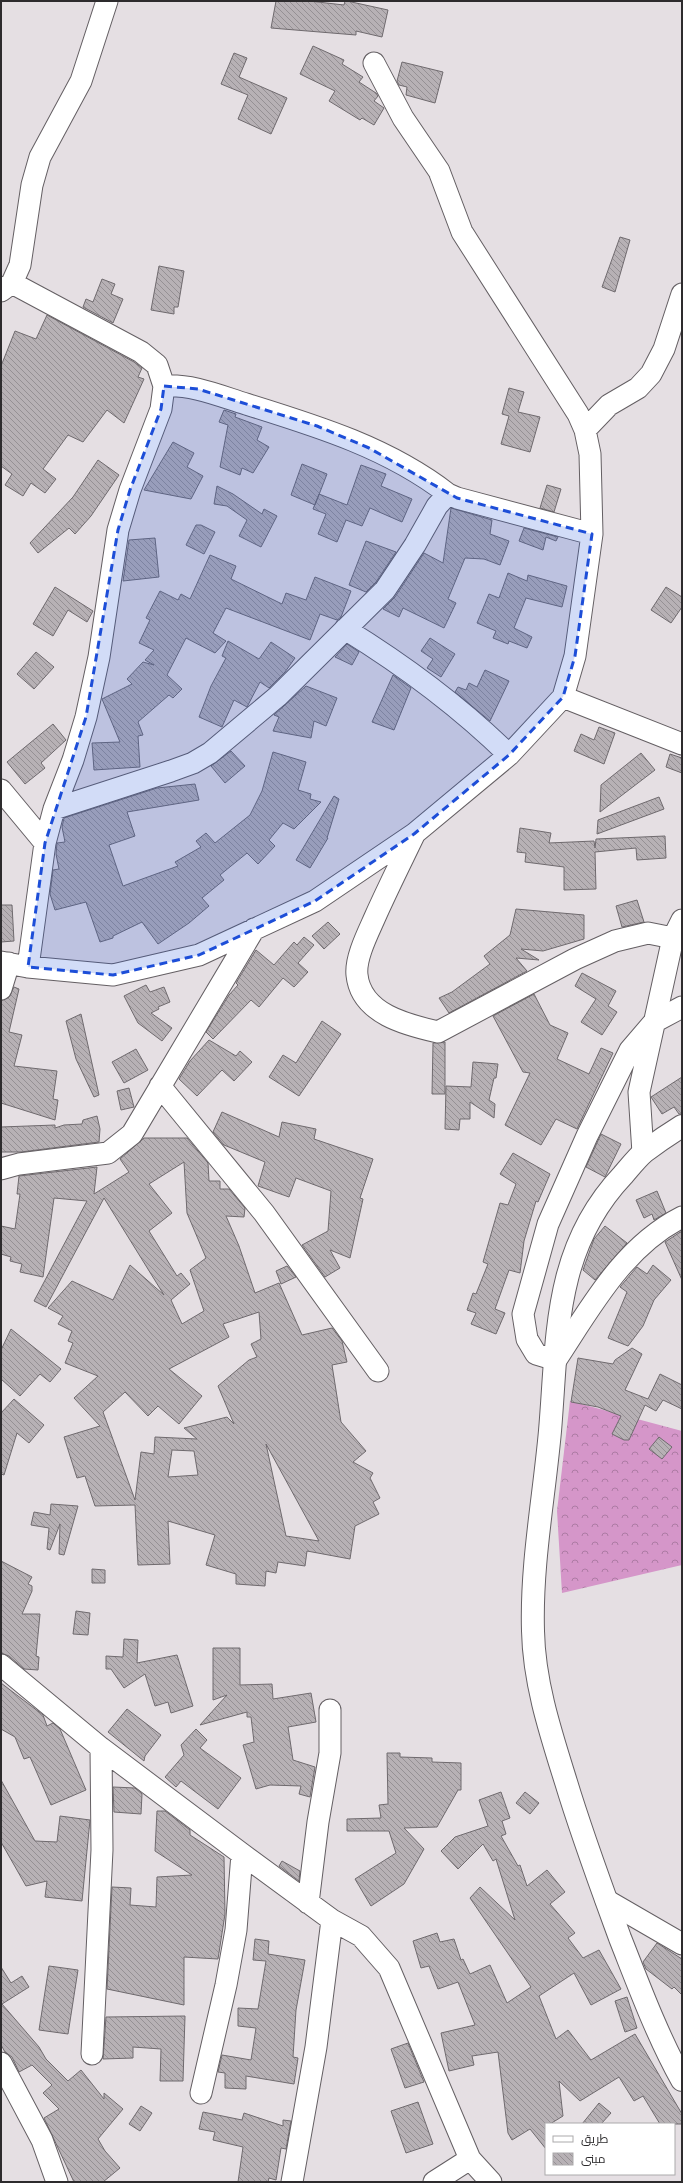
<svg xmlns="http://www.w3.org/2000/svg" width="683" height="2183" font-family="Roboto,Cairo,sans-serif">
	<defs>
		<pattern id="forest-crowns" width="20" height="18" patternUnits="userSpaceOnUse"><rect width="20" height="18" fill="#d596c9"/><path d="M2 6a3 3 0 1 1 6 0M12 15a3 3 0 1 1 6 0" fill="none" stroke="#ad7ba4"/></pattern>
		<pattern id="building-back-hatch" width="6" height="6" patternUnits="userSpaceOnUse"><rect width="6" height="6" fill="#b7b1b5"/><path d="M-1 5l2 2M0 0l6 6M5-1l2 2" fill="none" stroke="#959094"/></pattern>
	</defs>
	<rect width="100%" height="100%" fill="#e5dfe3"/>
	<path fill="url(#forest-crowns)" d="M570,1401l112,30v134l-120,28 -5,-82z"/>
	<path fill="url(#building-back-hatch)" stroke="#6f6a6e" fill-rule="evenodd" d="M276,1h33l35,4 1,-4h2l41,9 -6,27 -26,-6v4l-85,-7z
		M313,46l31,14 -2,4 21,13 -4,5 17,11 2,3 -4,5 10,7 -10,17 -12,-7 -2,2 -31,-19 6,-10 -35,-17z
		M234,53l13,5 -8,19 48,21 -16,36 -33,-15 10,-24 -27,-11z
		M402,62l41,10 -8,31 -29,-8 1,-8 -8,-2 -2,-4z
		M620,237l10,3 -15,52 -13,-5z
		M159,266l25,5 -6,36h-4v7l-23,-4z
		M102,279l13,5 -4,10 12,5 -10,24 -30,-16 3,-8 7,3z
		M47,315l87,47 8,6 -4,9 6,2 -20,44 -17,-13 -24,32 -15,-7 -25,34 13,10 -11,14 -14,-10 -8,13 -18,-11 7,-11 -11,-8v-100l14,-35 21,8z
		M509,388l15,4 -6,20 22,5 -10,35 -29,-8 8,-28 -7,-2z
		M224,410l12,4 -1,3 27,10 -5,13 12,7 -16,26 -11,-5 -2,7 -20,-8 8,-42 -9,-3z
		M173,442l21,11 -7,14 16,9 -12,23 -47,-9z
		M98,460l21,15 -28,41 -16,18 -6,-6 -31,25 -8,-10 43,-46z
		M302,464l25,10 -12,31 -24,-10z
		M361,465l25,9 -5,12 31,13 -10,23 -32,-14 -8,18 -16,-6 -9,22 -19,-8 8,-20 -13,-5 6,-15 28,11z
		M547,485l14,4 -7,23 -14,-4z
		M217,486l16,8 29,20 2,-5 13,7 -16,31 -22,-11 8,-16 -20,-14 -13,-2z
		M451,508l41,12 -2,14 19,7 -9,24 -16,-6 -19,-1 -17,41 8,4 -12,25 -41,-20 -4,9 -16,-8 12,-12 29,-44 19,10z
		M196,525h5l14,7 -11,22 -18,-9z
		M524,528l34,9 -2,4 -10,-4 -3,13 -24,-9z
		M155,538l4,39 -36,4 6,-41z
		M366,541l30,11 -20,30 -10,10 -17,-7z
		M210,555l26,11 -5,13 51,25 4,-11 20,7 9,-23 36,14 -10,26 -4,3 -17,-6 -10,26 -84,-32 -13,25 13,8 -11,12 -29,-15 -19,37 15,14 -9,9 -4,-3 -31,27 5,13 -5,1 2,31 -46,3 -2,-27 28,-1 -18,-43 30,-15 -5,-5 16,-17 11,3 -9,-5 9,-10 -15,-7 11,-23 -4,-2 14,-27 18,9 3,-6 9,5z
		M508,573l19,8 1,-6 39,11 -5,21 -36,-9 -12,30 18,9 -5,11 -18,-7 -1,3 -15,-6 3,-7 -19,-8 12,-29 10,4z
		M55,587l38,24 -6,11 -19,-12 -15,26 -20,-12z
		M666,587l16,10v10l-11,16 -20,-13z
		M430,638l25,16 -14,23 -14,-9 6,-9 -12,-8z
		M228,641l31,18 12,-17 24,16 -10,14 -16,16 -9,-6 -13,25 -13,-7 -12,27 -23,-10 12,-31 15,-28 -4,-2z
		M347,644l12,8 -7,13 -17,-8z
		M36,652l18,15 -20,22 -17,-15z
		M485,670l24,11 -19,40 -35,-29 3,-5 8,3 3,-7 8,4z
		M393,675l18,13 -17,42 -22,-8z
		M306,686l31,12 -11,28 -12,-5 -3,17 -38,-7 6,-14 -5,-2z
		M53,724l13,16 -25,23 4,5 -20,16 -18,-22z
		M599,727l16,6 -11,31 -30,-13 7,-17 13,6z
		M231,751l14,15 -20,17 -14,-17z
		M273,752l33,10 -8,28 13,4 -1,5 11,3 -27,27 -11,-6 -14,17 6,6 -17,18 -11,-11 -27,22 4,5 -22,18 7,8 -20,17 -31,21 -16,-22 -29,14v2l-13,4 -14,-40 -31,8 -5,-16 3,-24 6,-1 -3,-15 1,-11 8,-1 -3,-15 2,-9 93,-30 38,-4 4,16 -72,12 8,24 -26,9 14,41 55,-20 -3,-4 26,-15 -5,-6 10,-8 9,10 35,-28 12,-24z
		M641,753l14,17 -55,42 1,-27z
		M670,754l12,4v15l-16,-6z
		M334,796l5,3 -12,39h1l-18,30 -14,-8z
		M659,797l5,12 -67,25 1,-14z
		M520,828l31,5 -2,10 45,-2 1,7 1,-9 69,-3 1,22 -29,2 -1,-12 -41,4 1,37 -32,1v-23l-39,-5 1,-9 -9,-1z
		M637,900l7,22 -22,5 -6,-21z
		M1,905h11l2,36 -13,1z
		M516,909l68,6v24l-41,12 -22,-2 18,11 -23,-2 11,13 -78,42 -10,-15 13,-6 38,-28 -6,-8 26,-21z
		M328,922l12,12 -16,15 -12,-13z
		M304,937l10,8 -16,18 10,9 -14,15 -11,-9 -24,29 -8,-7 -38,39 -7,-7 23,-37 9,-10 -2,-2 20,-33 18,15 20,-23 3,3z
		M582,973l34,18 -8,15 9,6 -15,23 -21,-13 15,-23 -21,-13z
		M146,985l4,7 14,-5 6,15 -12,5 1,2 -8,4 21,15 -10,13 -24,-18 -14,-27z
		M14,987l5,2 -10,43 13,3 -8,31 43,5 -4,28 5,1 -3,20 -54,-17v-102l8,-4z
		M534,994l16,31 18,8 -11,26 32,15 12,-26 12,5 -36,76 -21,-10 -15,26 -36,-20 25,-52 -7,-1 -30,-56z
		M81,1014l18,81 -5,2 -18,-38 -10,-38z
		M322,1021l19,13 -42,62 -30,-19 14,-22 13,8z
		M209,1040l27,16 4,-5 12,11 -18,19 -12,-11 -25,26 -18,-17 11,-18z
		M445,1042v52h-13l1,-51z
		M136,1049l12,21 -24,13 -12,-21z
		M473,1062l25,2 -2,14h-2l-5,22 6,4 -1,14 -24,-16v17h-10l-1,11 -14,-1 1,-43 25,1z
		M682,1077v37h-3l-5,-7 -12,7 -11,-17z
		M129,1088l5,19 -13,3 -4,-19z
		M222,1112l57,25 3,-15 34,7 -2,10 59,20 -13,39 3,1 -13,59 -20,-8 10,18 -15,9 -23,-32 26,-14 3,-40 -35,-13 -7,19 -31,-11 7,-24 -41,-17 -11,-13z
		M97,1116l3,13 -1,13 -78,10h-20v-25l54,-2v3l9,-3 18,-1 1,-4z
		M601,1134l20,10 -16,33 -19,-10z
		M144,1138h43l21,25 1,18h11v8h9l16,19 -1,9 -18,-1 13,30 16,47 24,-10 23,52 30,-7 10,13 5,21 -15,3 9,57 25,29 -13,11 20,11 -3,5 10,20 -7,4 6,12 -24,12 -5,33 -43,-8 -2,15 -27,-4 -2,11 -10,-2 -1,15 -29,-2v-10l-30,-9 9,-30 -47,-14 2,43 -32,1 -3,-60 -40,1 -10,-30 -8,2 -13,-41 36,-11 -26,-28 24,-22 -33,-13 8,-20 -5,-2 4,-10 -14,-7 5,-8 -15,-8 24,-27 41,19 17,-35 34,30 -60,-97 -58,109 -12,-6 53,-100 -33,-3 -11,79 -23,-5 2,-8 -12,-3 1,-4 -10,-3v-28l14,3 5,-35h-3l2,-18 78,-9 -3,27 35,-22 -9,-13zM184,1162l3,51 19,45 -16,12 14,41 -22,13 -11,-24 19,-16 -9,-11 -4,3 -28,-45 23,-18 -23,-29zM259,1312l2,27 -10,5 6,13 -8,3 -31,26 16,38 -7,-7 -43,11 13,11 -42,-2 -1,17 -13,-2 -6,48 -32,-88 22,-20 23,24 10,-10 21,18 23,-28 -33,-27 60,-32 -6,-13zM266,1444l53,97 -33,-5zM172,1450l22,1 4,24 -30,2z
		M513,1153l37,21 -12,28 -2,-1 -12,40 -4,32 -11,-3 -14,39 10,4 -9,21 -25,-10 5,-11 -9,-3 6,-17 3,1 12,-30 -5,-2 17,-59 8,2 8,-21 -16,-10z
		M657,1191l9,22 -12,7 -2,-6 -8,4 -8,-18z
		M605,1226l22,17 -32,37 -12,-10 11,-31z
		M682,1231v49l-17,-38z
		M653,1265l18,15 -17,20 -11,26 -15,20 -20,-8 19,-46 -7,-5 17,-20 10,7z
		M287,1266l9,11 -15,7 -5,-13z
		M11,1329l50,40 -11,13 -10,-8 -20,22 -19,-17v-29z
		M632,1348l10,6 -17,36 23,9 12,-25 22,11v24l-19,-9 -7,11 -11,-6 -16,35h-5l-12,-6 9,-18 -23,-9 -27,-5 7,-44 35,6 2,-4z
		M14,1399l30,26 -15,18 -12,-10 -13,42 -3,-1v-61z
		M659,1437l13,10 -10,12 -13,-10z
		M51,1504l27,2 -14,49 -5,-1 1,-30 -10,26 -3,-1 2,-21 -18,-3 3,-13 16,3z
		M1,1561l31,16 -4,7 4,2v5l-10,23h18l-4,42 3,1 -1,13 -14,-1 -15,-13 -8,-3z
		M92,1569l13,1v13h-13z
		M76,1611l14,2 -2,22 -15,-1z
		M124,1639l14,1 -1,23 40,-8 16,51 -22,7 -3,-11 -13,4 -10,-32 -21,14 -13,-19h-5v-13l17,1z
		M213,1648h27v37l32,-1 1,15 38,-6 5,29 -28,5 5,33 22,7 -5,30 -11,-3 2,-8 -31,-1 -14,4 -13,-44 11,-3 -3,-25h-4v-5l-47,13 27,-30 -14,5z
		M1,1683l42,32 4,11 6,-3 7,6 26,61 -35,15 -21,-48 -6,2 -9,-22 -14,-8z
		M127,1709l34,26 -16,21 -1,5 -36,-29z
		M196,1729l11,11 -7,8 41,30 -23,31 -37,-28 -5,6 -11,-10 19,-22 -3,-10z
		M387,1753h13v4l32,1v4l29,1v27h-3l-21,37 -33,1 20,21 -20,35 -33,22 -16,-27 41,-26 -7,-22h-42v-12l34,-1 -2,-13 9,-1z
		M1,1780l34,61 22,1 3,-26 30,4 -8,81 -37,-4 2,-16 -21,5 -25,-44z
		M113,1787l22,1 7,6 -1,20 -27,-2z
		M501,1792l9,26 -8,3 4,13 -5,2 17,30 2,-1 7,21 20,-16 18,22 -15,12 25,29 -7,5 15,20 16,-8 22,39 -30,16 -17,-32 -35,23 17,43 12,-9 23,30 44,-26 47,80v10h-22l-17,-28 -9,5 -15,-24 -39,24 -21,-20 4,35 -13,8h-4v25l-16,-20 -18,11 -4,-7 -10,-81 -26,4 2,9 -25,6 -8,-38 34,-8 -17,-43 -20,7 -9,-23 -8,2 -8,-27 24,-8 3,9 14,-3 7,21 2,-1 7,15 20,-9 17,38 24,-16 -61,-89 10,-11 35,33 -19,-61 -3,2 -10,-17 -25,25 -17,-18 14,-14 33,-11 -9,-26z
		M525,1792l14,11 -9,11 -14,-11z
		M157,1811h8l25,19v5l34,22 1,57 -7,45 -34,-2v48l-77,-16 5,-102 19,1 -1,17 26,2 1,-30 35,-2 -37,-24z
		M282,1861l18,10 -1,10 -20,-15z
		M255,1939l14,2 -1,13 37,6 -9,50 -3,47 5,1 -4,26 -48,-8v13l-21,-1v-15l-7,-1 4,-17 29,5 5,-32 -18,-2v-18l20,1 8,-48 -13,-1z
		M657,1943l25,16v36l-8,-8 -2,2 -26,-20 -3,-7z
		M49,1966l29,4 -10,64 -29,-4z
		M1,1967l10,16 11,-7 7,11 -27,17 37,43 7,12 22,22 13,-11 23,29v-6l19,16 -25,30 7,12 15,17 -17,14h-29l-30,-64 15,-9 -16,-16 9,-8 -20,-20 -13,7 -7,-15 -7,-5 -4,-7z
		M627,1997l10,31 -12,4 -10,-31z
		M185,2016l-2,65h-23l1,-32 -28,-2v11l-30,1 3,-42z
		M408,2043l16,39 -19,6 -14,-39z
		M418,2102l15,42 -27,9 -15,-42z
		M599,2103l12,10 -10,11h-19z
		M141,2106l11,7 -12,18 -11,-7z
		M203,2112l39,8 2,-7 39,13v-6l8,1 -5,28 -5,-1 -5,32 -7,-2 -1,4h-30l5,-35 -30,-7 2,-8 -16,-3z"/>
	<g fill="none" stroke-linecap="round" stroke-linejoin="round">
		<defs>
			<path id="minor" d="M12,283l129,69 16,13 7,21 -3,23 -31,81 -12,40 -19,127 -13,60 -13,43 -19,49 -9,34 -17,124
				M1,291l11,-8 8,-18 12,-80 8,-28 41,-76 26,-80
				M164,386c28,-2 56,10 82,18 71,22 143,44 202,90
				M585,430l24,-25 29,-17 13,-14 13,-25 18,-55
				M345,629c60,37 114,77 164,126
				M563,697l119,47
				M1,790l44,53
				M54,809l117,-38 22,-8 17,-10 68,-57 107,-106 30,-45 22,-39 11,-12 9,4 135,36
				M414,835c-13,27 -27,55 -39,82 -7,16 -20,41 -18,58 4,39 50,50 81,57l137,-73 40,-18 33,-8 25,5
				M1,962l27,5 85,8 86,-20 116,-54 99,-67 95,-79 54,-58 12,-41 17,-122 -2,-80 -5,-24 -7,-16 -116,-182 -23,-61 -36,-53 -29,-55
				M1,989l8,-26
				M682,1007l-28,15 -24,28 -43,86 -39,88 -25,90 4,25 9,15 20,6c35,-53 67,-113 126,-143
				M160,1086l104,127 114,158
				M643,1153l-4,-61 34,-154 9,-18
				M1,1169l18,-5 89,-11 24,-19 122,-205
				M1,1665l100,83 141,106 90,66 29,16 28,32 81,191 21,23
				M606,1900l76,44
				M308,1903l10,-81 12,-69v-43
				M92,2054l10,-204 -1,-102
				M1,2063l41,77 15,42
				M201,2093l25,-108 10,-55 6,-76
				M292,2182l24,-135 16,-127
				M434,2182l36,-23"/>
			<path id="major" d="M682,1126c-13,8 -26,17 -38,26 -8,7 -14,15 -21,23 -70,74 -65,161 -73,256 -6,67 -19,133 -17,200 1,52 18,103 33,151 16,53 35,104 54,156 19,48 37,97 62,142"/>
		</defs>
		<use href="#minor" stroke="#645f63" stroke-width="23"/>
		<use href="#major" stroke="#645f63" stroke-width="24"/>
		<use href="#minor" stroke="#fff" stroke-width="21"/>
		<use href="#major" stroke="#fff" stroke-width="22"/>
	</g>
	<path fill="#1d4ed8" fill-opacity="0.2" stroke="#1d4ed8" stroke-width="3" stroke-dasharray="8 5" stroke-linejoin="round" d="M164,386l34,3 119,37 52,22 88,50 135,36 -17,122 -12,41 -54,58 -95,79 -99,67 -116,54 -86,20 -85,-8 17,-124 41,-126 32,-187 12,-40 31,-81z"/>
	<rect width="683" height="2183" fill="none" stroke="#2d2b2d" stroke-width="4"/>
	<rect x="545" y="2123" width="130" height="52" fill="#ffffff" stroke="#abaaab"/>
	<rect x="553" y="2136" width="20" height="6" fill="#ffffff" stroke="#abaaab"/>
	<text x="581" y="2143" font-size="12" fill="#2d2b2d">طريق</text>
	<rect x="553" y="2153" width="20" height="12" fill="url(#building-back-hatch)" stroke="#abaaab"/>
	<text x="581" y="2163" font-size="12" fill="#2d2b2d">مبنى</text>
</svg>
